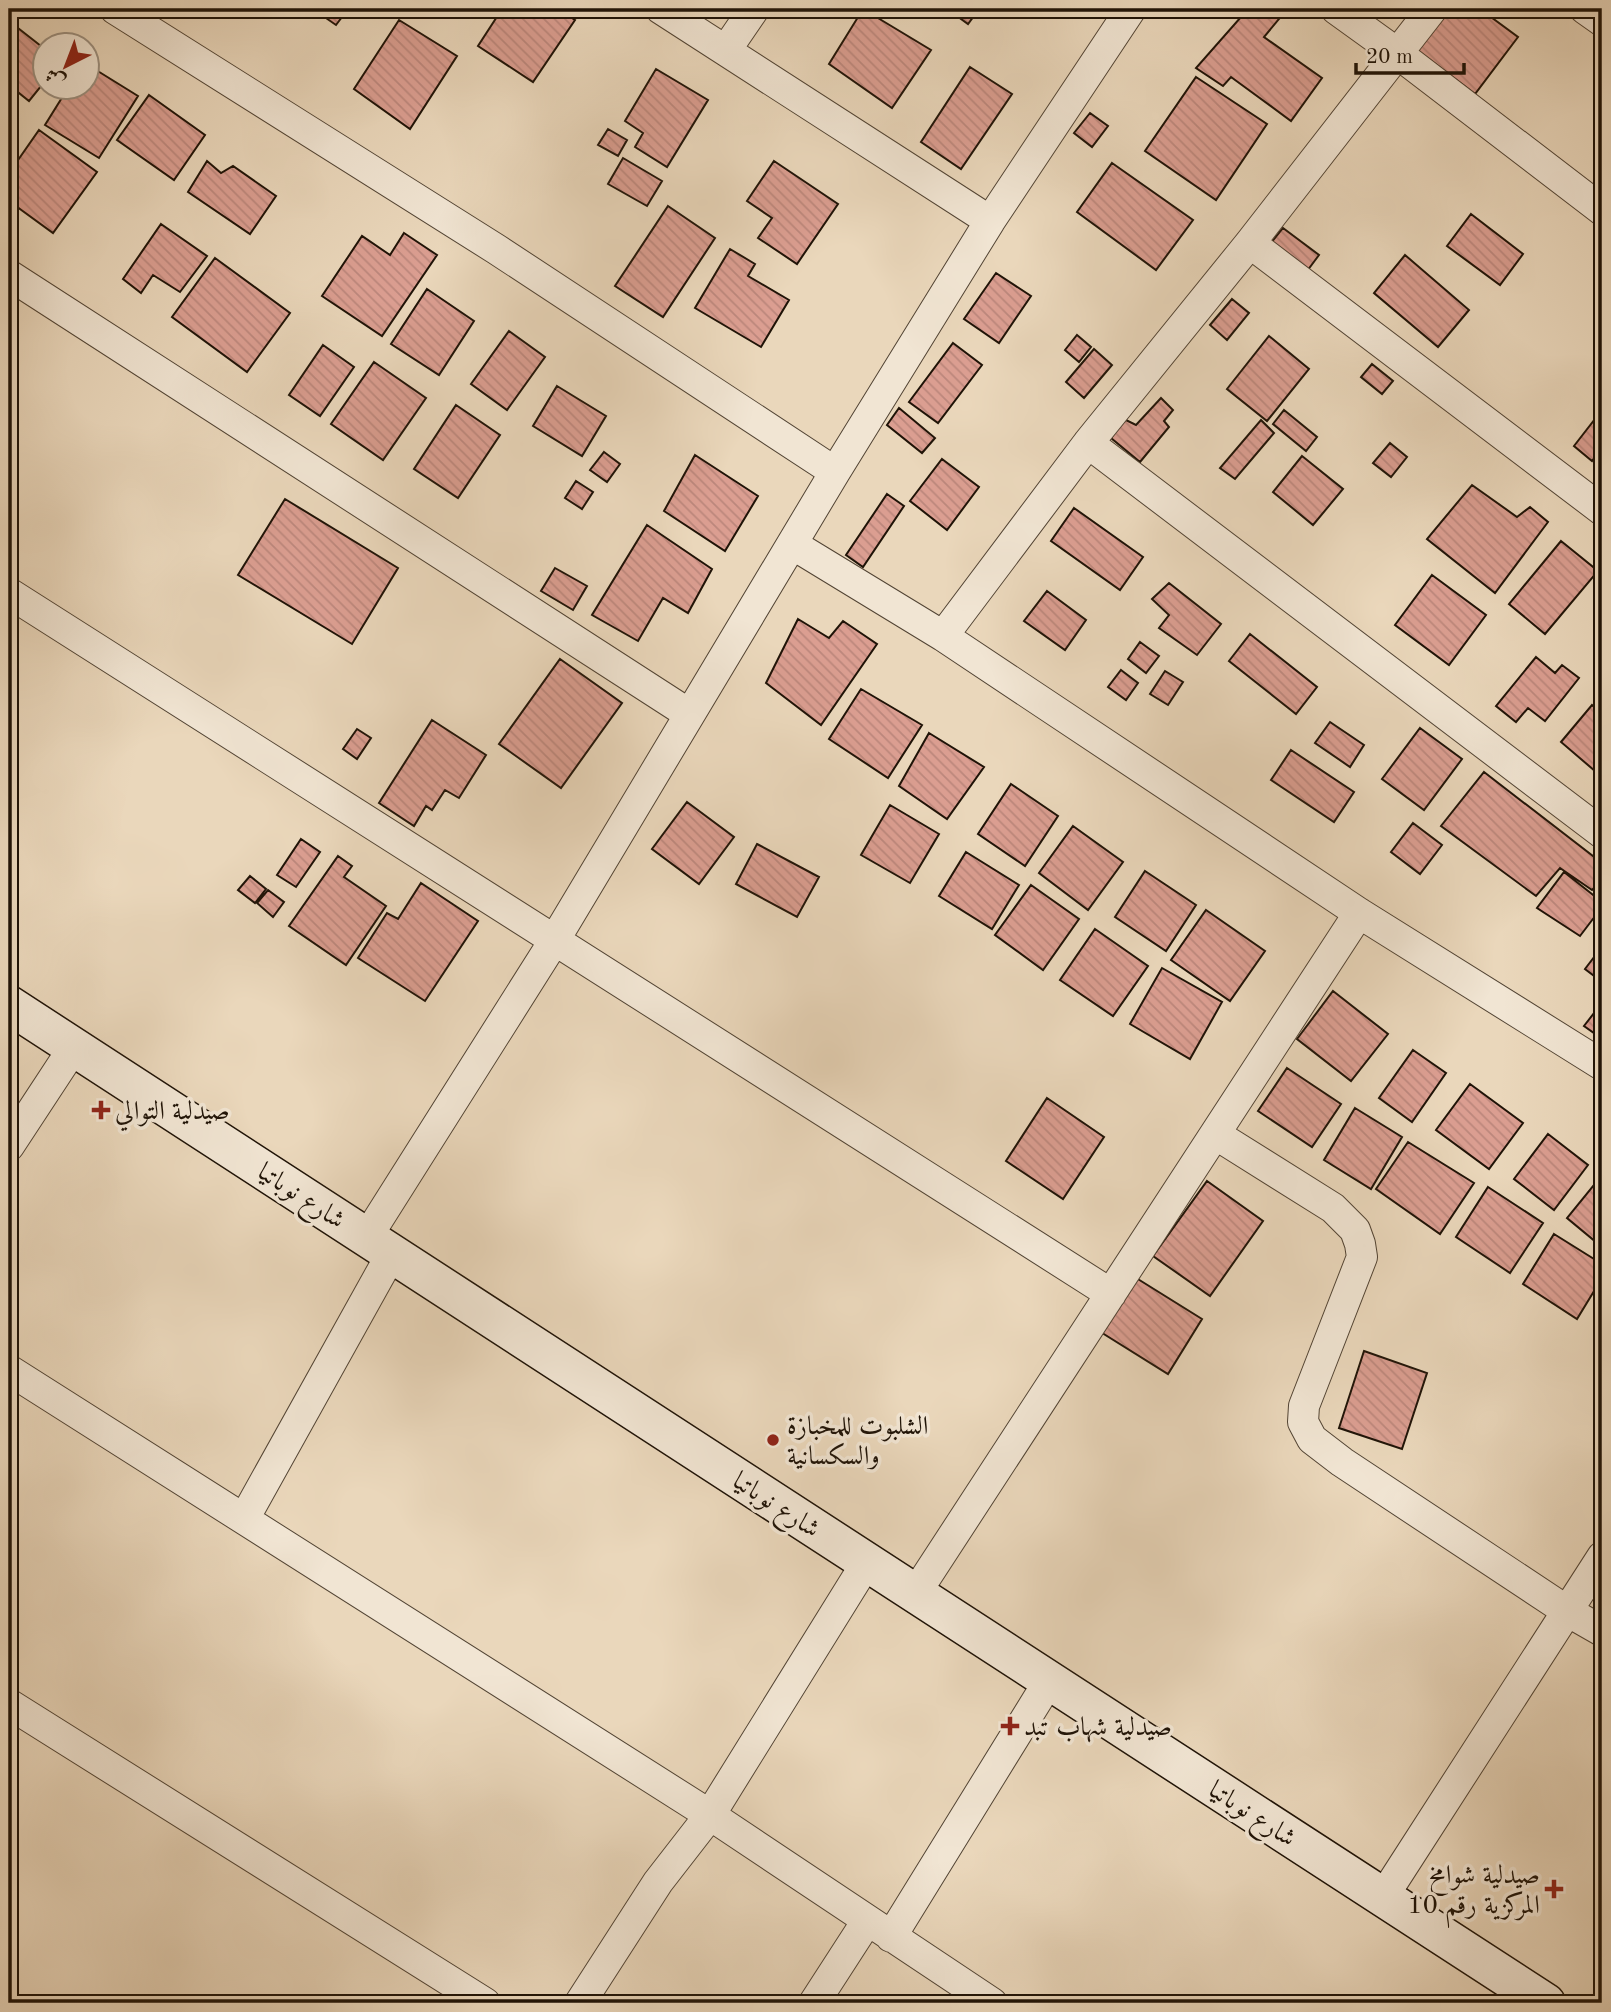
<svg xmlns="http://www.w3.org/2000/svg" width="1611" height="2012" font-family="'Old Standard TT',Amiri,serif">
	<defs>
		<pattern id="building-back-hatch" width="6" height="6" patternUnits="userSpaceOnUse" patternTransform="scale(1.75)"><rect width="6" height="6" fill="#db9e91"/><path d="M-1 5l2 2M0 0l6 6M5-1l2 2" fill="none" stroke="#bc877c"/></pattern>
	</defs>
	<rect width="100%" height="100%" fill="#ead7bb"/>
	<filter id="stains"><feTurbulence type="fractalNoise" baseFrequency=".00286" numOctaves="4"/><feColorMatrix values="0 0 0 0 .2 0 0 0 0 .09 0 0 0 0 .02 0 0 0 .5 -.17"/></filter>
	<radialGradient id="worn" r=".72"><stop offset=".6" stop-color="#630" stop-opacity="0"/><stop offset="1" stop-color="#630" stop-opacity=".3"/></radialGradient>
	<path fill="url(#building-back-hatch)" stroke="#1f1307" stroke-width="2" d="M313,9h35l-12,16z
		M502,9h56l17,11 -42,62 -55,-36z
		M863,9l68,41 -39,58 -63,-44z
		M952,9h27l-11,15 -18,-13z
		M1248,9h26l10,4 -20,24 58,41 -31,43 -60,-44 -8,9 -27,-18z
		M1437,9h43l38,28 -43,57 -65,-49z
		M399,20l58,36 -47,73 -56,-40z
		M9,21l37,29v30l-17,21 -20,-16z
		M88,65l50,31 -39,62 -54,-33 23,-37h20z
		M970,67l42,27 -51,75 -40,-27z
		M656,69l52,31 -41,67 -32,-20 8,-14 -18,-12z
		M1196,77l71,47 -51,76 -71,-49z
		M149,95l56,40 -31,45 -57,-40z
		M1090,113l18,13 -16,21 -18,-14z
		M608,129l19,11 -9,16 -20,-11z
		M39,130l58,42 -44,61 -44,-32v-28z
		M623,158l39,23 -15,25 -39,-22z
		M207,161l14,12 12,-7 43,30 -26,38 -62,-42z
		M774,161l64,43 -41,60 -39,-26 14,-20 -25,-17z
		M1112,163l81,57 -37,50 -79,-58z
		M668,206l47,32 -52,79 -48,-31z
		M1471,214l52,40 -23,31 -53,-39z
		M161,224l46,32 -27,36 -27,-17 -12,18 -18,-14z
		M1283,228l36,27 -12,16 -36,-28z
		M404,233l33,22 -55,81 -60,-40 40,-60 28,19z
		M730,249l25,15 -7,12 41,24 -28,47 -66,-39z
		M1405,255l64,55 -31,37 -64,-54z
		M215,258l75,55 -43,59 -75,-55z
		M996,273l35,23 -32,47 -35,-24z
		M427,289l47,32 -35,54 -48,-31z
		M1232,299l17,14 -22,27 -17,-15z
		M509,331l36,26 -38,53 -36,-26z
		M1077,335l14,12 -12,15 -14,-12z
		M1269,336l40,33 -42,52 -40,-32z
		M953,343l29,22 -44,58 -29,-21z
		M323,345l31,22 -34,49 -31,-21z
		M1094,349l18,16 -28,33 -18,-16z
		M374,362l52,36 -43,62 -52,-36z
		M1372,364l21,17 -11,13 -21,-17z
		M557,386l49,30 -24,40 -49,-30z
		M1161,398l12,12 -9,11 5,6 -29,35 -29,-24 13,-19 12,6z
		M456,405l44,30 -42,63 -44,-29z
		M899,408l36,30 -13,15 -35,-28z
		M1284,410l33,27 -11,14 -33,-27z
		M1602,410v38l-10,13 -18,-15z
		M1261,420l13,13 -39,46 -15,-11z
		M1390,443l17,14 -16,20 -18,-14z
		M604,452l16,12 -13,18 -17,-12z
		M695,455l63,41 -33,55 -61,-40z
		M1302,456l41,33 -30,36 -40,-33z
		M942,459l37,28 -32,43 -37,-29z
		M576,481l17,11 -11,17 -17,-11z
		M1472,485l45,32 13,-10 18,15 -53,71 -68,-54z
		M887,494l17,12 -41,61 -17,-12z
		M285,499l113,69 -46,76 -114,-69z
		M1074,508l69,49 -23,33 -69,-49z
		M647,525l65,44 -24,44 -25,-15 -25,43 -46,-26z
		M1561,541l37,30 -53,63 -36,-30z
		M555,568l32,18 -14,24 -32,-19z
		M1432,575l54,40 -37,50 -54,-40z
		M1169,583l52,41 -24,31 -38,-27 10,-13 -17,-16z
		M1047,591l39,29 -21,30 -41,-29z
		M798,619l31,19 14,-17 34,23 -56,81 -55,-42z
		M1250,634l67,53 -21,27 -67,-53z
		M1140,642l19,14 -13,17 -18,-14z
		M1536,657l19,16 7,-8 17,13 -34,43 -17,-13 -12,14 -20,-16z
		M560,659l62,44 -61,85 -62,-44z
		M1121,670l17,13 -12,17 -18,-13z
		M1165,671l18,11 -15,23 -18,-11z
		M861,689l61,36 -34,53 -59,-39z
		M1592,705l10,9v63l-41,-35z
		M432,720l54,35 -27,43 -14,-8 -13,20 -6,-4 -12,20 -35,-23z
		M1330,722l34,23 -14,22 -35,-24z
		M1420,728l42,31 -38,51 -42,-31z
		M357,729l14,9 -14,21 -14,-10z
		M929,733l55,34 -37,52 -48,-33z
		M1291,750l63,42 -20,30 -63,-42z
		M1484,772l118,91v17l-10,10 -32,-22 -24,28 -95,-70z
		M1011,784l47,32 -33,50 -47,-32z
		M687,802l47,35 -35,47 -47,-35z
		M890,805l49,29 -29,49 -49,-28z
		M1413,823l29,22 -22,29 -29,-22z
		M1073,826l50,36 -35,48 -49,-37z
		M301,839l19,13 -24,35 -19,-12z
		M757,844l62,33 -22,40 -61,-33z
		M966,852l53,33 -27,44 -53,-33z
		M338,856l14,10 -8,11 42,29 -40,59 -57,-39z
		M1145,871l51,34 -30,46 -51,-34z
		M1564,872l38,30v5l-22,29 -43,-28z
		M250,876l16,13 -11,14 -17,-13z
		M421,883l57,38 -53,80 -67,-43 29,-45 11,6z
		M1031,885l48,34 -36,51 -48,-35z
		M268,890l16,12 -11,15 -16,-14z
		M1206,910l59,41 -35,50 -59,-41z
		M1095,929l53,37 -35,50 -53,-36z
		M1601,948l1,1v33l-17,-13z
		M1162,968l60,34 -32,57 -60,-35z
		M1333,991l55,43 -37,47 -54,-42z
		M1601,1004l1,1 -1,33 -17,-12z
		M1413,1050l33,23 -34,49 -33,-24z
		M1287,1068l54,36 -29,43 -54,-36z
		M1470,1084l53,39 -34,46 -53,-39z
		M1047,1098l57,39 -41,62 -57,-38z
		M1355,1108l47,29 -31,52 -47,-29z
		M1548,1134l40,31 -34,45 -40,-31z
		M1408,1142l66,41 -34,51 -64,-45z
		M1602,1175v72l-35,-29z
		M1207,1181l56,40 -53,75 -57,-40z
		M1488,1187l55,36 -33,50 -54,-36z
		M1554,1234l48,30v14l-25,41 -54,-35z
		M1133,1276l69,43 -34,55 -69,-43z
		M1364,1351l63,22 -25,76 -63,-21z"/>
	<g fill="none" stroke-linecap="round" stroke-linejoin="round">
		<defs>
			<path id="street" d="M115,9l381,240 339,223
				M661,9l329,212
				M1336,9l61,44 205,157
				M1585,9l17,12
				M726,50l28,-41
				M1250,243l352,267
				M9,275l680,439
				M1088,443l514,390
				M792,544l151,92 416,277 243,152
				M9,593l1102,701
				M943,636l145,-193 162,-200 182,-234
				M1215,1134l118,74 22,22 5,14 2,13 -58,149 -1,16 9,17 30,23 225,149 35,20
				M9,1146l65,-99
				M367,1237l187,-296 281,-469 155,-251 141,-212
				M9,1370l701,445 282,188
				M244,1519l148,-266
				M915,1594l444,-681
				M9,1704l476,299
				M1383,1897l219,-340
				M891,1937l158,-256
				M580,2003l78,-121 52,-67 157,-253
				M814,2003l53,-82"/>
			<path id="secondary" d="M9,1005l1537,998"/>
		</defs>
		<use href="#street" stroke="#524434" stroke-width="32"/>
		<use href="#secondary" stroke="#1f1307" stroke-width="41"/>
		<use href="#street" stroke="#f1e5d3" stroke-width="30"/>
		<use href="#secondary" stroke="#f1e5d3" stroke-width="38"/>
	</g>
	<g fill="#8f2418" stroke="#f1e5d3" stroke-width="2.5">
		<path d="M97.5 1099.5h7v7h7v7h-7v7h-7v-7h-7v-7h7z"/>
		<circle cx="773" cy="1440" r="7"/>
		<path d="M1006.5 1715.5h7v7h7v7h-7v7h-7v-7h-7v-7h7z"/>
		<path d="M1550.5 1878.5h7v7h7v7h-7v7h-7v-7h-7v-7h7z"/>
	</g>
	<g text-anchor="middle" stroke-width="7" stroke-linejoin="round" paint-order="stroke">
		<g font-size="26" fill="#1f1307" stroke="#f1e5d3" text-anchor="start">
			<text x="115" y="1119">صيدلية التوالي</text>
			<text x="787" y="1434">الشلبوت للمخبازة<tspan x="787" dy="30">والسكسانية</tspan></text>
			<text x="1024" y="1735">صيدلية شهاب تبد</text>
			<text x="1540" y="1883" text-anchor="end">صيدلية شوامخ<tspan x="1540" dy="30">المركزية رقم 10</tspan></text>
		</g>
		<g font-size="26" fill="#1f1307" stroke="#f1e5d3">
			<text transform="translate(302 1195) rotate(33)" y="9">شارع نوباتيا</text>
			<text transform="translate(777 1504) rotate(33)" y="9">شارع نوباتيا</text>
			<text transform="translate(1253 1813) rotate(33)" y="9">شارع نوباتيا</text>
		</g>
	</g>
	<rect width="1611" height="2012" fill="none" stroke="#ead7bb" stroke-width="35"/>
	<rect x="10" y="10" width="1590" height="1991" fill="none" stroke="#1f1307" stroke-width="3.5"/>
	<rect x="18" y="18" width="1576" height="1977" fill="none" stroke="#1f1307" stroke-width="2"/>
	<g transform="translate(66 66) rotate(222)"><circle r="33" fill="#f1e5d3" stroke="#9d9181" stroke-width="2"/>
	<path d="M0-5L12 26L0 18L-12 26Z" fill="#8f2418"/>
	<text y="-10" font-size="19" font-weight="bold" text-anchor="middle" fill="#1f1307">ش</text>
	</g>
	<path d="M1356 63v10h108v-10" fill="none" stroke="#1f1307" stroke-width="3.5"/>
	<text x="1366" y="63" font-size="21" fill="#1f1307" stroke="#f1e5d3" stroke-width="5" paint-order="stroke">20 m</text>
	<rect width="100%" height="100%" filter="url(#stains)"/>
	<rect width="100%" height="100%" fill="url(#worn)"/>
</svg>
